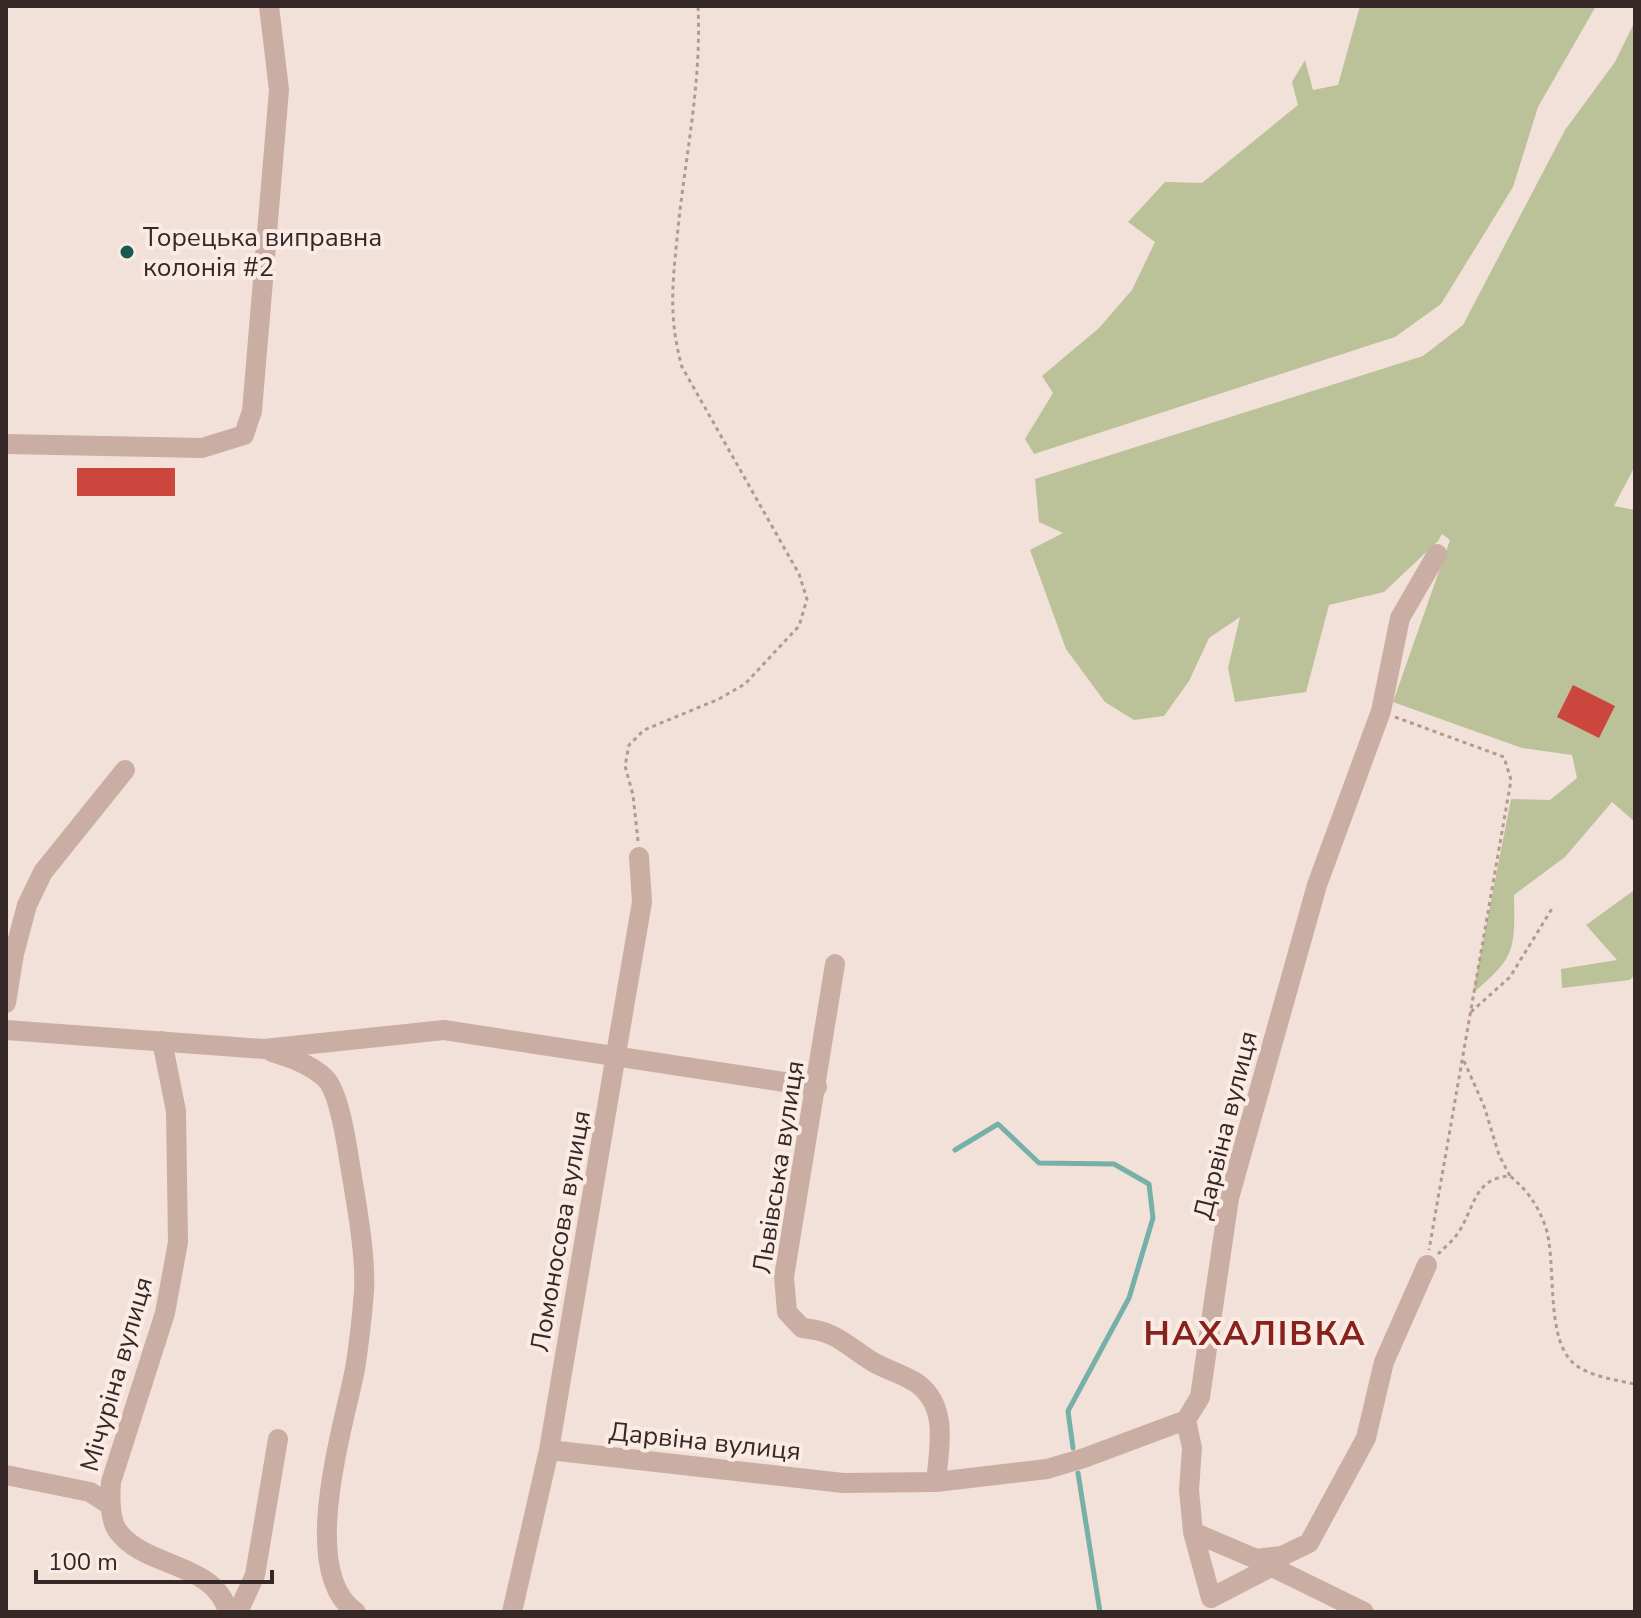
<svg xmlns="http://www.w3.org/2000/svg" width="1641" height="1618" font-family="'Nunito Sans',sans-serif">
	<rect width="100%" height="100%" fill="#f2e1d8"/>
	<path fill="#bbc198" d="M1360,6h236l-58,101 -25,80 -72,117 -46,33 -361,117 -9,-15 28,-46 -11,-17 57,-48 33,-38 23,-48 -27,-20 37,-40 37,1 96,-78 -6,-23 13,-22 8,30 25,-5z
		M1635,21v445l-21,40 21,4v312l-23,-20 -47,55 -51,38c1,54 2,62 -41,98l38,-194 39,1 27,-22 -5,-23 -50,-7 -129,-46 57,-162 -8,-6 -4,7 -54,51 -55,13 -23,87 -71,10 -7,-34 12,-51 -31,21 -20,43 -25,35 -30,4 -29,-18 -39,-53 -36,-99 33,-17 -24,-11 -4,-43 388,-123 40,-31 102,-195 50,-68z
		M1635,880v94l-5,6 -68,8 -1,-19 56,-9 -31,-35 47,-34z"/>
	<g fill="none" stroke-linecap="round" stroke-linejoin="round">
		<path stroke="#76b0a8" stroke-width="5" d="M955,1150l43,-26 41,39 75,1 35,20 4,34 -24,80 -61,113 5,37
			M1078,1473l22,139"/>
	</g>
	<path fill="#cb463d" d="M77,468h98v28h-98z
		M1573,685l42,21 -16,32 -42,-21z"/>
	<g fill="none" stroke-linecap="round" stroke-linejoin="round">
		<path stroke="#b6988e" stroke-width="3" stroke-dasharray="4 4" stroke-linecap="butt" d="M1395,717l109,40 7,23 -82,470
			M638,841l-5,-46 -8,-29 4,-21 15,-15 75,-31 26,-15 54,-58 8,-27 -8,-25 -117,-207c-13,-46 -10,-81 -5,-128 7,-78 25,-154 21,-233
			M1471,1012l39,-35 43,-70
			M1464,1061l20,45 15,49 11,21
			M1438,1254c7,-7 17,-15 22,-24 15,-25 15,-52 50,-54 17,14 27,28 35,49 13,36 -2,118 32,141 16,11 39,14 58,18"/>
		<path stroke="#caaea4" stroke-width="20" d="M6,444l196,4 42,-13 8,-24 27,-321 -10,-84
			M835,964l-51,313 3,35 15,16c35,3 43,17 71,34 14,8 32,13 45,22 31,24 21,64 18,98
			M6,1003l8,-49 13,-49 16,-33 82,-102
			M6,1030l258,19 180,-19 373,57
			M162,1041l14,70 2,131 -13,71 -54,169c-1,15 -2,35 6,48 27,39 98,31 111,82
			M272,1052c19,6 38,12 53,26 14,13 22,67 25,87 6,36 16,90 14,126 -2,26 -5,53 -9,78 -11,57 -58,204 1,243
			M1186,1420l6,28 -3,42 4,42 63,27 26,-3 27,-13 57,-105 18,-76 43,-97
			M549,1450l294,33 93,-1 111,-13 37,-11 102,-38 14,-23 29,-199 88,-313 64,-174 19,-93 37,-64
			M6,1475l84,17 20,13
			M1193,1532l18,66 60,-31
			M1260,1561l104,51
			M238,1612l17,-37 23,-136
			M512,1612l37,-162 67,-396 26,-152 -3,-45"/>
	</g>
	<circle fill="#1a5851" stroke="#faece4" stroke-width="3" cx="127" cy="252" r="8"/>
	<g text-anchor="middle" stroke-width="8" stroke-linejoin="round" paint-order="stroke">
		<g font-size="26" fill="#352826" stroke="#faece4" text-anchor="start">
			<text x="143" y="246">Торецька виправна<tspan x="143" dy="30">колонія #2</tspan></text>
		</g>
		<g font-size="26" fill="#352826" stroke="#faece4">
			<text transform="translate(1225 1125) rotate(-76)" y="9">Дарвіна вулиця</text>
			<text transform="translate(778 1167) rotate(-81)" y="9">Львівська вулиця</text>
			<text transform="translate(560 1231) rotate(-80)" y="9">Ломоносова вулиця</text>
			<text transform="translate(116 1374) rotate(-74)" y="9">Мічуріна вулиця</text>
			<text transform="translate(705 1441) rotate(6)" y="9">Дарвіна вулиця</text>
		</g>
		<g font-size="34" font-weight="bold" letter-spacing="2" fill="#87221c" stroke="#faece4">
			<text x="1255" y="1345">НАХАЛІВКА</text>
		</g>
	</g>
	<rect width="1641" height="1618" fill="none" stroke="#352826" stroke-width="16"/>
	<path d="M36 1570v12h236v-12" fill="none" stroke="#352826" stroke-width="4"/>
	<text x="48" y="1570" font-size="24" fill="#352826" stroke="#faece4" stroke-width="6" paint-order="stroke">100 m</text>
</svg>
